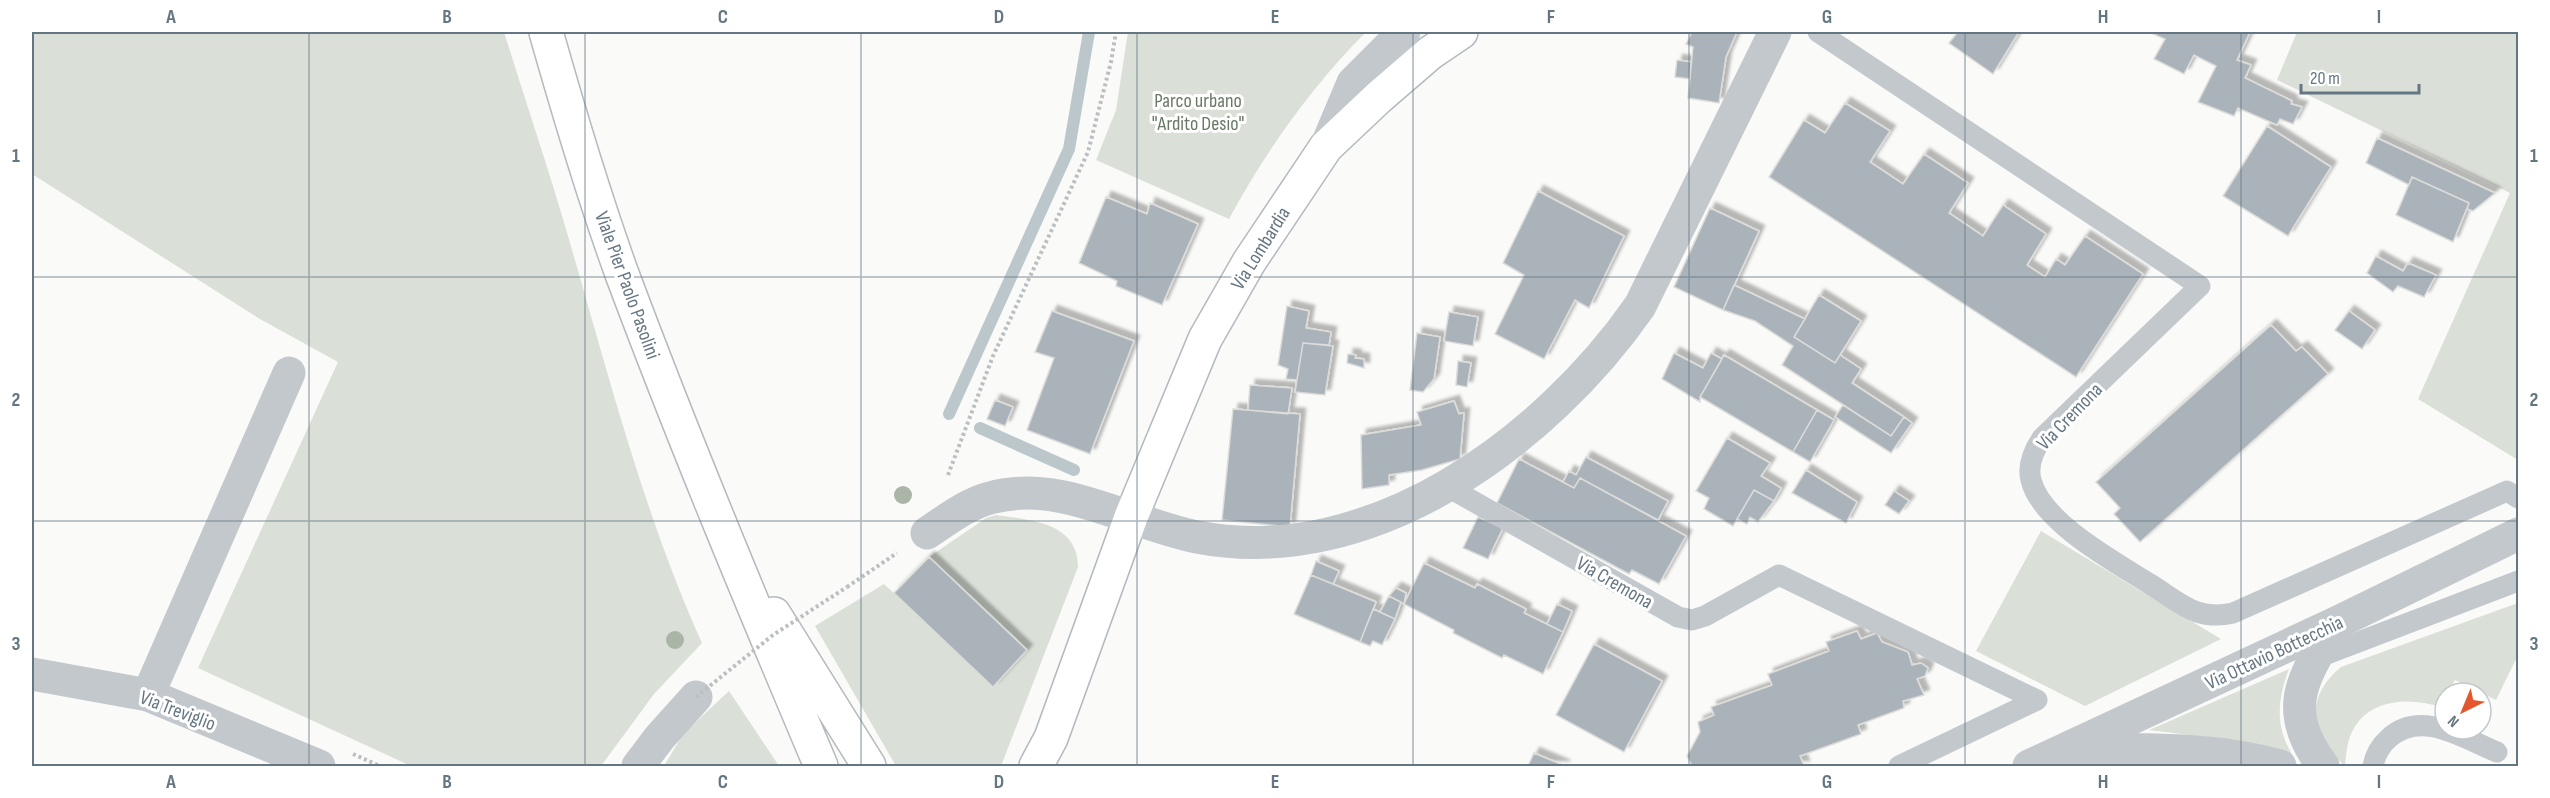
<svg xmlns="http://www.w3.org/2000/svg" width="2550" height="798" font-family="'Sofia Sans Condensed',sans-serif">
	<defs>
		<filter id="shadow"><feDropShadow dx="5.5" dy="-5.5" stdDeviation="1.5" flood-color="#0004"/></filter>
	</defs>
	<rect width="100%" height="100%" fill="#fafaf8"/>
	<path fill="#dadfd7" d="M32,32h472c21,68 44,135 64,204 40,137 75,276 134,407l-48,51 -53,72h-190l-213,-98 140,-306 -78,-43 -228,-145z
		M1128,32h238c-55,55 -100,119 -137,187l-133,-59 20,-50z
		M2297,32h221v428l-100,-61 92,-206 -233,-113z
		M996,515c34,5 82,7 82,52l-77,199h-105l-81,-140 69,-42 109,102 34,-37 -98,-92 57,-39z
		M2041,531l180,108 -136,67 -109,-55z
		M2518,603v52l-22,45 -41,-20 -7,13h-3l-4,14c-32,-10 -74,-9 -90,27 -4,9 -5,21 -6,32 -35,-29 -42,-68 -4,-99z
		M2289,669c-12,32 -14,58 4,87l-71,-17 -73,-9z
		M729,691l50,75h-115l19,-32z"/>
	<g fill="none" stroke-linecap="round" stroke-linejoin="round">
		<path stroke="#bbc7cb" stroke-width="12" d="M949,414l120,-265 20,-117
			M980,428l94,42"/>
	</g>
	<path fill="#aab3b9" stroke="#dcdcda" stroke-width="1.5" filter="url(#shadow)" d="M1692,32h45l-11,25 -7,46 -31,-5 5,-51 -7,-3z
		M1955,32h64l-26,42 -44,-31 8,-10z
		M2149,32h101l-13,28 14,5 -6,13 47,23 -1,3 11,3 -9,17 -13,-5 -3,6 -39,-17 -4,8 -36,-14 18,-36 -22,-11 -10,19 -30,-15 11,-20z
		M1677,60l14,2 -1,17 -15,-2z
		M1845,103l45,28 -20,31 33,22 21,-30 44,29 -19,30 34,23 20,-31 43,29 -19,31 18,12 11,-18 9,6 20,-29 58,38 -67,103 -307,-200 35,-57 21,13z
		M2267,126l64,41 -43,69 -65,-40z
		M2377,138l118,55 -22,18 -6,-2 2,-6 -57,-26 -3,8 -43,-22z
		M2412,177l57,26 -16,39 -57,-27z
		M1538,191l86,45 -35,72 -14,-8 -31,59 -49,-25 29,-59 -21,-12z
		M1106,197l41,17 3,-11 48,21 -36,81 -46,-19 1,-5 -38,-18z
		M1710,208l49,23 -36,79 -49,-23z
		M2376,256l27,15 5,-8 28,12 -12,22 -26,-11 -5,6 -26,-19z
		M1734,285l71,34 -11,18 41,26 5,-8 21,14 -9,14 52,34 -13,19 -109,-71 11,-19 -38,-25 -32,-11z
		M1819,295l42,26 -26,42 -41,-26z
		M1287,306l22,5 -3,17 25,4 -2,13 -26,-2 -6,37 -11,-1 2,-10 -10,-4z
		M1052,311l82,30 -44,113 -63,-24 27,-72 -19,-6z
		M2349,311l26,19 -13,19 -27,-19z
		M1449,312l29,5 -5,29 -29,-5z
		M2271,325l25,26 6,-4 26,27 -188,168 -26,-28 6,-6 -24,-26z
		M1417,333l23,4 -6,42 -11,13 -13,-2z
		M1303,343l30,3 -8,49 -30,-3z
		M1674,353l29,15 8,-15 11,6 -22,38v5l-38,-23z
		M1348,354l8,1 -1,3 9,1v9l-17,-5z
		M1724,355l93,55 -24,42 -93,-55z
		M1458,361l13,2 -4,24 -11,-2z
		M1250,385l42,3 -4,26 -40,-4z
		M995,400l18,7 -8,19 -18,-7z
		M1454,401l5,13 5,-1 -4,46 -38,11 -33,5v10l-27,4 -1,-54 60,-10 -4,-13z
		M1843,405l48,31 13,-19 8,6 -21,30 -56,-36z
		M1233,409l67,5 -10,113 -68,-7z
		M1817,410l17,10 -24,42 -17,-10z
		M1727,438l43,25 -9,13 20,12 -7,13 -20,-11 -21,36 -29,-17 5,-11 -13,-7z
		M1586,457l82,44 -10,19 -78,-42 -6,10 -11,-6 6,-11 7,4z
		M1519,459l55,29 6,-10 106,58 -27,48 -27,-14 -3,4 -132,-71z
		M1806,470l51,32 -11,21 -54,-30z
		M1754,490l20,11 -16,21 -8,-5 -3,7 -10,-5z
		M1894,491l15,10 -10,13 -14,-9z
		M1478,517l25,11 -15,31 -25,-11z
		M929,557l98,93 -34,37 -99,-94z
		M1316,561l23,10 -6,13 -22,-9z
		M1424,563l51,25 2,-4 49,25 -2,4 39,19 -20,42 -39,-19 -2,3 -49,-25 1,-3 -50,-26z
		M1311,575l65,27 -16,40 -66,-28z
		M1396,588l10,5 -2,11 -15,-8z
		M1389,596l12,6 -6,17 -15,-7z
		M1557,604l15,7 -9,21 -16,-8z
		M1373,609l22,10 -13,26 -9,-4 -3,5 -10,-4z
		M1857,631l4,8 16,-6 5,9 26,10 4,13 9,-2 7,5 -3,8 -8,3 7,16 -21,6 1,7 -46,17 3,9 -61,22 4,10h-112l-5,-10 13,-24 -2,-10 16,-7 -3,-8 61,-22 -4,-11 61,-23 -3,-9z
		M1594,644l68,37 -38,71 -68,-37z
		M1534,753l31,13h-37z"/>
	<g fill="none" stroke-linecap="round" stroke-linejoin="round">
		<defs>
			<path id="secondary" d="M1036,766l15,-28 80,-221 74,-178 44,-77 77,-115 53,-50 51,-44 31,-21"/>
			<path id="primary" d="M546,32c23,81 47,162 76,242 62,166 130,329 199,492
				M774,614l95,152"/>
		</defs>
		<use href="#secondary" stroke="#b3babf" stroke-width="36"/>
		<use href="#primary" stroke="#b5babe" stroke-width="36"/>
		<path stroke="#bbbfc2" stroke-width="4" stroke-dasharray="3 3" stroke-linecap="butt" d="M948,475l45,-119 95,-204 23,-90 5,-30
			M847,587l50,-34
			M353,754l27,12"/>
		<path stroke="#c3c8cc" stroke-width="21" d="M1818,32l382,254 -158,152c-8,12 -15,27 -11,42 10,42 84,82 119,104 15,9 30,22 47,28 12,4 23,4 36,1l274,-122 11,7
			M1448,487l230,130 14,3 13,-4 74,-41 258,125 -138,66
			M2314,659l204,-78
			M2373,766c2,-11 7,-20 16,-28 32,-29 74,0 108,14"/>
		<path stroke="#c3c8cc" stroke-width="33" d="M1326,147l27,-64 51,-51
			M927,533c20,-13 40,-29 63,-35 70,-20 140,26 207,39 174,34 349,-96 443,-231l135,-274
			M32,674l116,21 171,71
			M148,695l141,-322
			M2074,749c71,1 137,-2 206,17
			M638,766l22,-29 36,-40
			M2029,766l307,-143 182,-89
			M2323,766c-43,-57 -20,-89 13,-143"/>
		<use href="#secondary" stroke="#fff" stroke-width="33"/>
		<use href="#primary" stroke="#fff" stroke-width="33"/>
		<path stroke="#bbbfc2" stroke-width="4" stroke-dasharray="3 3" stroke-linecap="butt" d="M696,697l77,-62 74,-48"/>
	</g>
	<g fill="#aab4a7">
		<circle cx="903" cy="495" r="9"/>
		<circle cx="675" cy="640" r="9"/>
	</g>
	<path fill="none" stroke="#657683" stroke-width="1.5" stroke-opacity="0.55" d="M309,32v734M585,32v734M861,32v734M1137,32v734M1413,32v734M1689,32v734M1965,32v734M2241,32v734M32,277h2486M32,521h2486"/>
	<g text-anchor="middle" stroke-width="6" stroke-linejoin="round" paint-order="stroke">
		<g font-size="20" fill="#687a64" stroke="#fff">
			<text x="1198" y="107">Parco urbano<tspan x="1198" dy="23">"Ardito Desio"</tspan></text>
		</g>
		<g font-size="20" fill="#657683" stroke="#fff">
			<text transform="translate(1260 248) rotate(-58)" y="7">Via Lombardia</text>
			<text transform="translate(628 285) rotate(70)" y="7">Viale Pier Paolo Pasolini</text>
			<text transform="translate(2069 416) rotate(-46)" y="7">Via Cremona</text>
			<text transform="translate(1615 582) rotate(30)" y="7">Via Cremona</text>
			<text transform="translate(2274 652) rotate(-25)" y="7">Via Ottavio Bottecchia</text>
			<text transform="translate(178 710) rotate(21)" y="7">Via Treviglio</text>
		</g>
	</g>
	<rect width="2550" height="798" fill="none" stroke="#ffffff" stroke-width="66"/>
	<g transform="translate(2463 711) rotate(223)"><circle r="28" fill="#ffffff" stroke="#c1c8cd" stroke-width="1.5"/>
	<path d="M0-4.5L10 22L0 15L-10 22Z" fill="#e4572e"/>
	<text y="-9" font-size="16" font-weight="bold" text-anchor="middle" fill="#657683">N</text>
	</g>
	<path d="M2301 84v9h118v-9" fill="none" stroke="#657683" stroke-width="3"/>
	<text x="2310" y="84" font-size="18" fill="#657683" stroke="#ffffff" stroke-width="4.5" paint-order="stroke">20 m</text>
	<rect x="33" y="33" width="2484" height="732" fill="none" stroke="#657683" stroke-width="2"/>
	<g font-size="20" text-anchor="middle" font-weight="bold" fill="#657683">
		<text x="171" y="23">A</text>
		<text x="447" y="23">B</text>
		<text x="723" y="23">C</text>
		<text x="999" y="23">D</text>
		<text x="1275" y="23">E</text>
		<text x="1551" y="23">F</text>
		<text x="1827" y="23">G</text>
		<text x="2103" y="23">H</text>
		<text x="2379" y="23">I</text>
		<text x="16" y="162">1</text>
		<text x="2534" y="162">1</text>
		<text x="16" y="406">2</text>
		<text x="2534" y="406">2</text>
		<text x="16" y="650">3</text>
		<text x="2534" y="650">3</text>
		<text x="171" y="788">A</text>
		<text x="447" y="788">B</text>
		<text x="723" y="788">C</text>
		<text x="999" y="788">D</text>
		<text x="1275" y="788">E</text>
		<text x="1551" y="788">F</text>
		<text x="1827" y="788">G</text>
		<text x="2103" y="788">H</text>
		<text x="2379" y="788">I</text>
	</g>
</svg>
